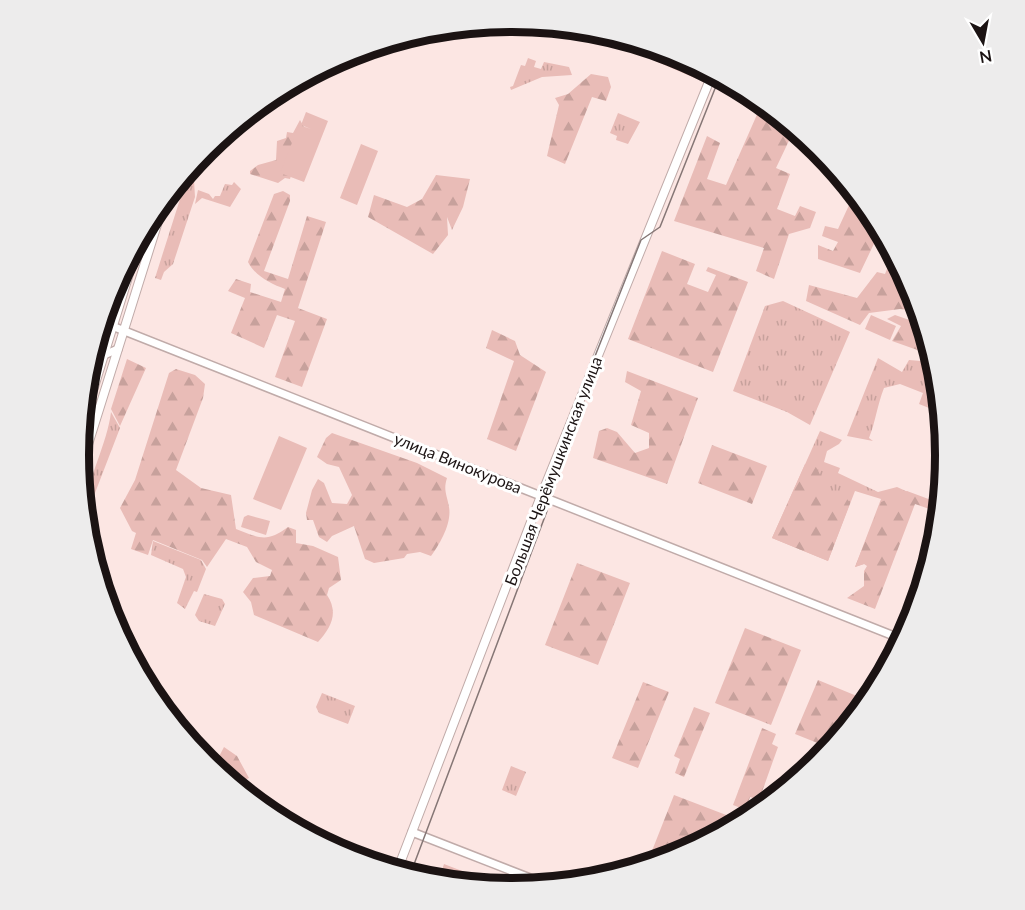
<svg xmlns="http://www.w3.org/2000/svg" width="1025" height="910" font-family="Lato,sans-serif">
	<defs>
		<pattern id="grass-tufts" width="24" height="20" patternUnits="userSpaceOnUse" patternTransform="scale(1.5)"><rect width="24" height="20" fill="#e9bcb7"/><path d="M3 7l-1-3M5 7V3M7 7l1-3M15 17l-1-3M17 17v-4M19 17l1-3" fill="none" stroke="#c7a19c"/></pattern>
		<pattern id="forest-firs" width="22" height="20" patternUnits="userSpaceOnUse" patternTransform="scale(1.5)"><rect width="22" height="20" fill="#e9bcb7"/><path d="M5 1l3.5 6h-7zM16 11l3.5 6h-7z" fill="#c7a19c"/></pattern>
	</defs>
	<rect width="100%" height="100%" fill="#fce6e3"/>
	<path fill="url(#grass-tufts)" d="M634,40l45,14 24,13 -6,12 -67,-29z
		M528,58l8,3 -2,6 7,2 3,-7 25,5 3,8 -30,2 -31,13 -1,-3 3,-1 8,-21 4,1z
		M618,113l22,9 -12,22 -12,-4 1,-4 -7,-3z
		M187,177l7,3 1,17 -22,67 -9,8 -3,8 -6,-2z
		M234,182l7,7 -11,18 -28,-9 -7,6 3,-14 11,4 4,5 2,-3h5l5,-12 7,1z
		M783,301l67,31 -40,93 -23,-13 -54,-21 32,-85z
		M878,358l24,14 7,-12 24,2 -5,14 11,4 1,12 -6,18 -15,-6 4,-11 -23,-9 -16,4c-7,18 -8,32 -15,50l4,3 -26,-5z
		M111,412l9,16 -35,91c-3,-31 22,-72 26,-107z
		M820,431l22,9 -3,4 -12,7 -3,11 16,6 -2,5 40,19 19,-5 11,5 -44,72 -9,3 26,-68 -26,-8 -27,70 -56,-23z
		M153,541l48,19 5,9 -9,23 -3,-1 -9,18 -8,-6 9,-26 -3,-8 -32,-14z
		M204,594l18,5 3,5 -10,22 -16,-5 -4,-6z
		M322,693l33,13 -7,18 -29,-11 -3,-6z
		M511,766l15,6 -10,24 -14,-6z
		M444,864l49,19 4,5 -18,-2 -6,-6 -17,3 -18,-1z"/>
	<path fill="url(#forest-firs)" d="M591,74l17,3 3,10 -5,14 -14,-4 -27,67 -18,-8 12,-51 -4,-7 13,-4z
		M759,110l36,18 -19,40 14,6 -13,35 18,7 5,-10 16,6 -6,16 -21,6 -15,45 -18,-8 8,-23 -90,-27 33,-85 13,7 -13,36 19,6z
		M300,120l5,9 -15,50 -5,-1 -7,5 -28,-9v-3l8,-6 18,-5 1,-19 9,-3 1,-6 6,1z
		M436,175l34,4 -7,28 -11,23 -5,-13 1,18 -15,19 -65,-37 6,-22 33,12 15,-8z
		M283,191l7,4v6l-26,70 24,8 19,-63 19,6 -28,86 29,11 -25,68 -27,-10 20,-56 -18,-6 -13,33 -33,-15 14,-35 -17,-7 8,-12 15,5 -1,8 31,10 4,-13c-14,-5 -30,-13 -37,-27l26,-68z
		M850,203l19,5 12,21 -21,44 -42,-14v-14l15,6 5,-9 -16,-6 3,-10 13,3z
		M662,251l33,13 -8,20 21,8 8,-17 -10,-4 2,-4 40,15 -35,90 -85,-33z
		M894,252l16,31 -1,4 5,3 6,21 -20,-2 -31,4 -9,12 -54,-24 3,-16 48,13 20,-26 8,2z
		M895,315l29,10 4,12 -5,15 -31,-11 9,-15 -14,-7z
		M492,330l23,11 5,14 26,17 -30,79 -29,-12 27,-78 -28,-13z
		M127,359l19,9 -26,58 -9,-17z
		M176,369l19,6 10,9 -2,14 -27,72 25,18 30,7 5,34c23,9 31,14 52,-2l8,3v13l17,3 25,11 3,23 -12,8 -2,7c12,18 4,33 -9,47l-64,-27 -3,-13 -8,-10 10,-14 17,-2 2,-6 -16,-8 -9,-15 -21,-8 -19,28 -5,-7 -49,-20 -5,15 -17,-6 5,-16 -4,-2 -12,-23 15,-28 34,-107z
		M627,371l71,27 -31,86 -74,-26 6,-27 8,-3 10,4 18,21 14,-5v-15l-18,-8 10,-34 -16,-9z
		M332,433l85,30 30,15c-4,12 0,17 2,29 3,16 -9,37 -18,49l-11,-4 -13,2 -3,4 -30,5 -9,-4 -11,-33 -22,10 -5,6 -8,-5 -6,-17h-6l-1,-7 6,-23 6,-11 6,4 8,20 15,1 5,-9 -13,-28 -12,-3 -10,-7 9,-19z
		M712,445l55,21 -15,38 -54,-21z
		M805,464l11,3 9,17 1,10 19,2 5,7 -22,58 -56,-23z
		M907,491l35,13 -1,9 -26,-9 -40,105 -28,-11 17,-12v-15l3,-5 -3,-2 -9,3 26,-65z
		M577,563l53,20 -32,82 -53,-20z
		M745,628l56,22 -30,75 -56,-22z
		M818,680l51,21 -39,47 -35,-14z
		M643,682l26,10 -31,76 -26,-10z
		M694,707l16,6 -26,64 -9,-4 5,-14 -6,-3z
		M762,728l14,6 -4,10 6,3 -19,53 -9,-3 -4,13 -13,-5z
		M224,747l13,9 12,22 -15,7 -21,-17z
		M674,795l60,23 -4,11 -52,27 -32,10z"/>
	<path fill="#e9bcb7" d="M306,112l22,9 -24,61 -24,-9 19,-48 12,4 -10,-4z
		M361,144l17,7 -21,54 -17,-7z
		M871,315l25,11 -6,14 -25,-11z
		M279,436l28,12 -26,62 -28,-11z
		M248,515l22,6 -4,14 -25,-8 3,-10z"/>
	<g fill="none" stroke-linecap="round" stroke-linejoin="round">
		<defs>
			<path id="tertiary" d="M112,326l792,314
				M90,361l28,-12
				M412,832l136,53"/>
			<path id="secondary" d="M81,429l61,-197
				M80,470l86,-274
				M397,871l144,-375 172,-424"/>
		</defs>
		<use href="#tertiary" stroke="#c0aba9" stroke-width="10"/>
		<use href="#secondary" stroke="#c0aba9" stroke-width="10"/>
		<use href="#tertiary" stroke="#fff" stroke-width="7"/>
		<use href="#secondary" stroke="#fff" stroke-width="8"/>
		<path stroke="#857675" stroke-width="1.5" d="M410,875l137,-364 -1,-31 95,-240 19,-13 60,-151"/>
	</g>
	<g text-anchor="middle" stroke-width="6" stroke-linejoin="round" paint-order="stroke">
		<g font-size="16" fill="#1b1313" stroke="#fff">
			<text transform="translate(458 463) rotate(22)" y="6">улица Винокурова</text>
			<text transform="translate(553 471) rotate(-69)" y="6">Большая Черёмушкинская улица</text>
		</g>
	</g>
	<path d="M0 0H1025V910H0ZM89 455a423 423 0 1 1 846 0a423 423 0 1 1-846 0Z" fill="#edecec" fill-rule="evenodd"/>
	<path fill="none" stroke="#1b1313" stroke-width="8" d="M89 455a423 423 0 1 1 846 0a423 423 0 1 1-846 0Z"/>
	<g transform="translate(983 42) rotate(170)" stroke="#ffffff" stroke-width="4.5" paint-order="stroke">
	<path d="M0-4.5L10 22L0 15L-10 22Z" fill="#1b1313"/>
	<text y="-9" font-size="16" font-weight="bold" text-anchor="middle" fill="#1b1313">N</text>
	</g>
</svg>
